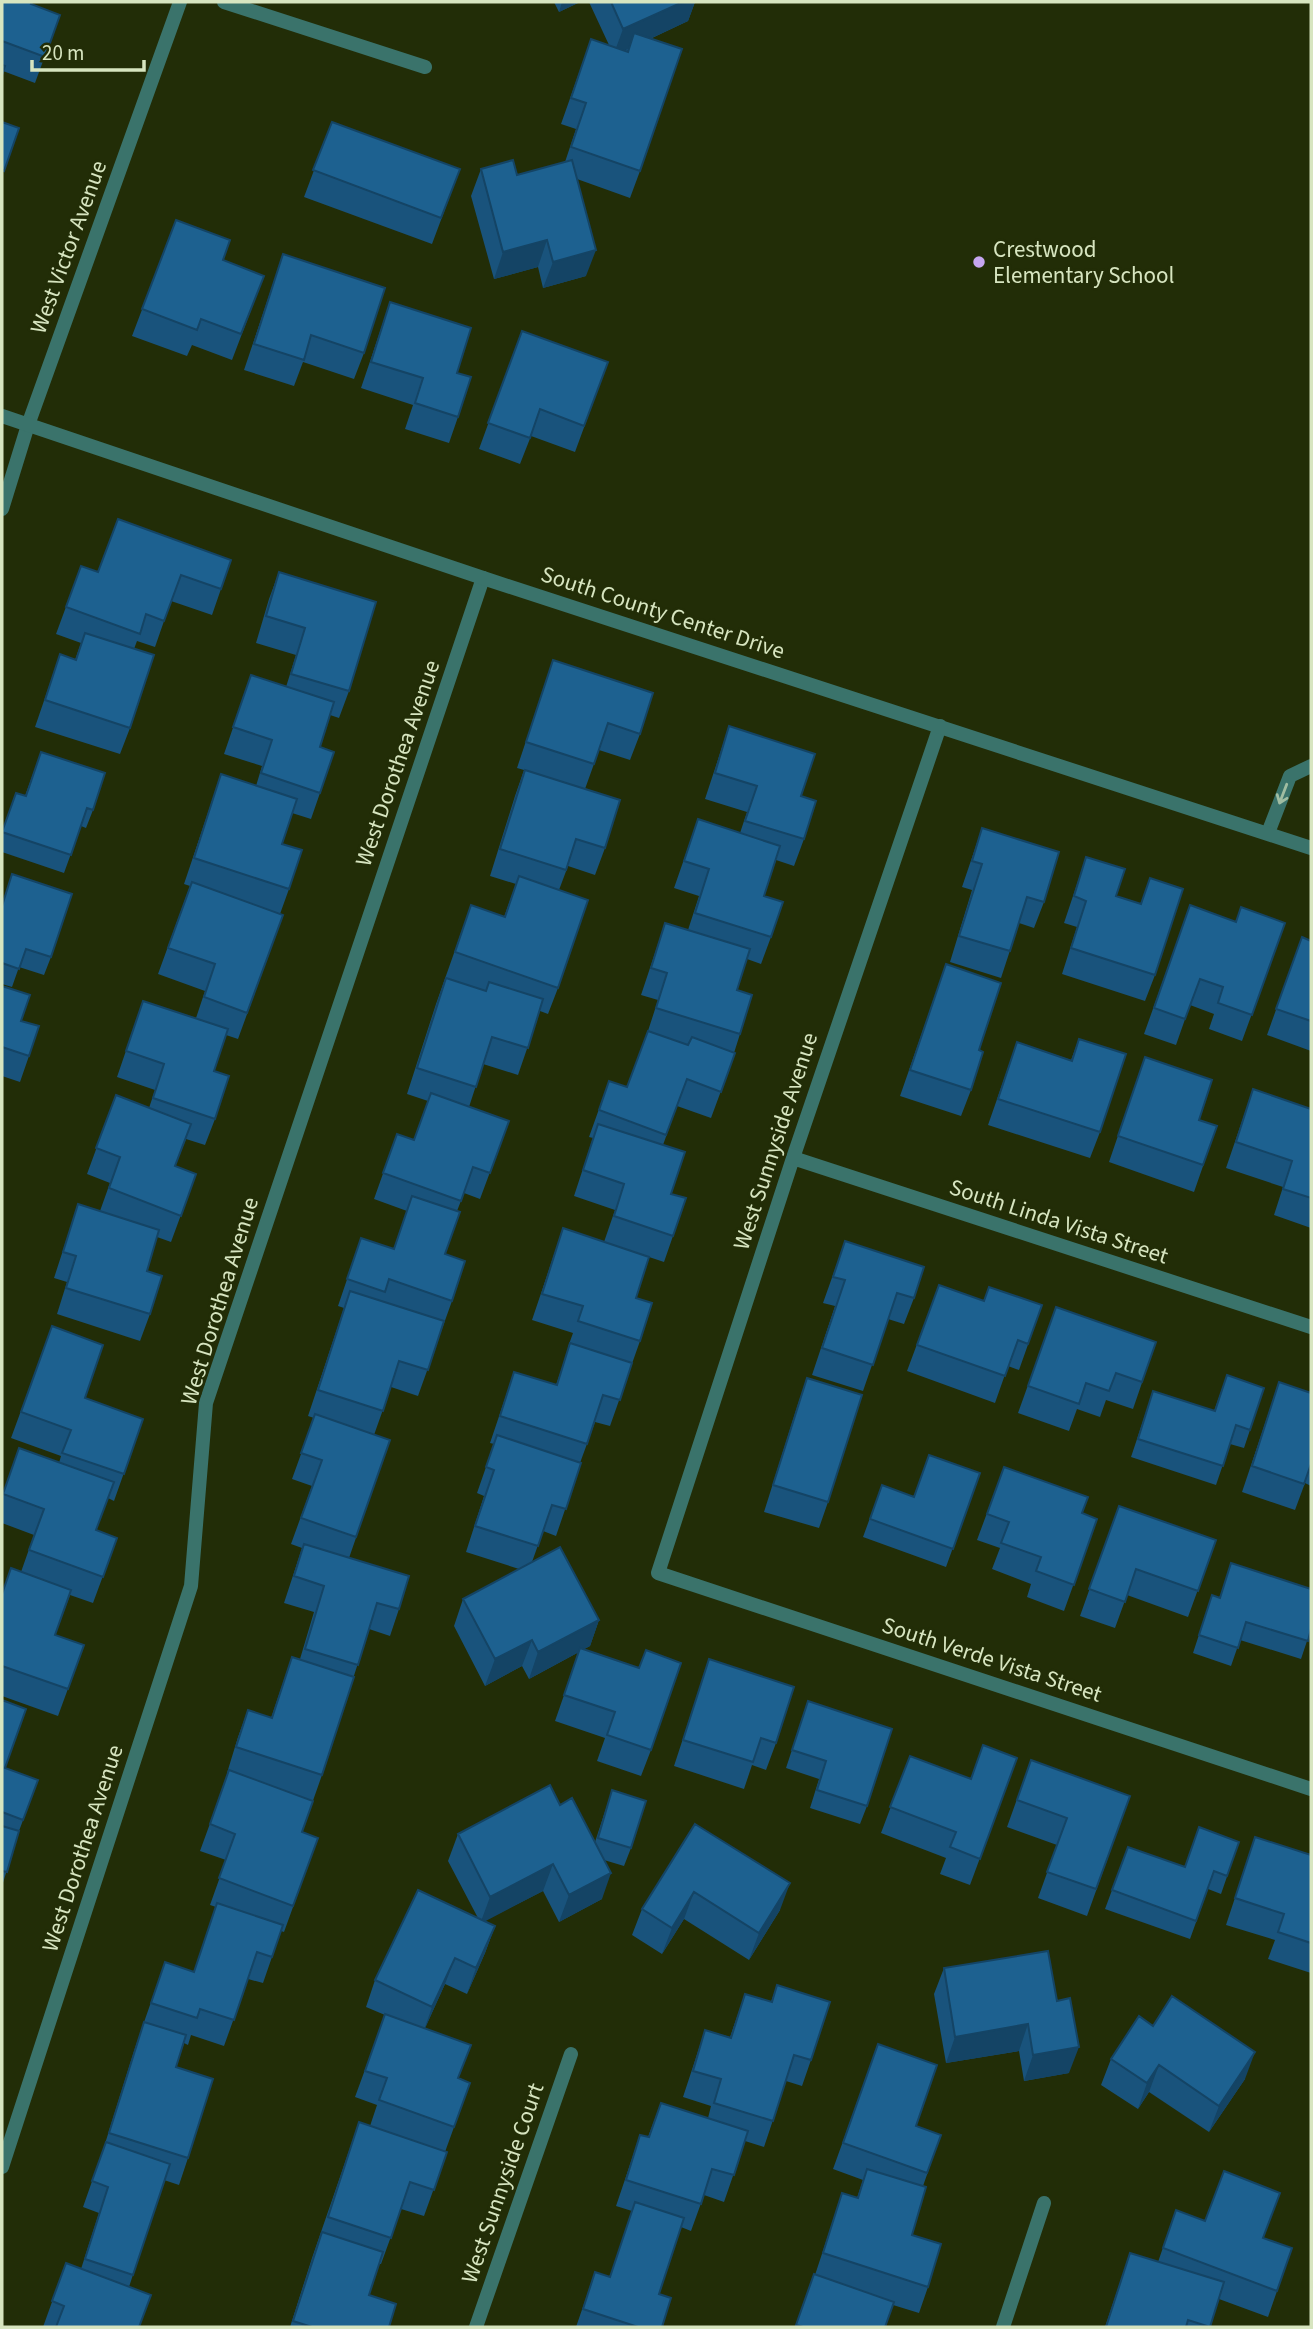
<svg xmlns="http://www.w3.org/2000/svg" width="1313" height="2329" font-family="'Source Sans 3',sans-serif">
	<rect width="100%" height="100%" fill="#222d07"/>
	<g fill="none" stroke-linecap="round" stroke-linejoin="round">
		<path stroke="#3a736b" stroke-width="14" d="M1268,833l22,-57 21,-10"/>
		<path stroke="#3a736b" stroke-width="14" d="M224,2l201,65
			M2,509l26,-84 152,-423
			M940,726l-147,432 -135,415 653,216
			M793,1158l518,169
			M2,2167l189,-581 15,-183 277,-825
			M476,2327l95,-273
			M1003,2327l41,-124"/>
		<path stroke="#3a736b" stroke-width="14" d="M2,416l481,162 828,270"/>
	</g>
	<path fill="#19537c" d="M2,2l30,2 28,11 -25,68 -32,-12 -1,4z
		M554,2h26l-21,10z
		M589,2h106l-7,19 -38,18 -10,132 -10,27 -53,-19 9,97 -43,12 -5,-21 -44,12 -23,-83 10,-27 36,6 48,-13 11,-33 -15,-5 30,-85 18,6z
		M332,122l128,47 -28,75 -128,-47z
		M176,220l47,40 41,16 -32,84 -40,-15 -5,11 -55,-20z
		M283,254l81,99 -10,26 -51,-17 -9,24 -50,-16z
		M390,302l67,71 1,44 -9,26 -44,-14 8,-24 -52,-17z
		M522,331l86,31 -33,90 -44,-16 -11,28 -41,-15z
		M231,560l-19,55 -41,-14 -16,46 -18,-6 -3,8 -4,79 -10,26 -85,-27 25,-73 15,6 6,-17 -25,-9 25,-68 17,6z
		M279,572l70,119 -10,27 -9,-3 -10,32v46l-9,26 -19,-6 -10,31 7,45 -9,25 3,1 -45,124 -12,-4 -12,36 1,48 -10,26 -19,-6 -11,27 21,8 -25,68 -14,-5 -10,34 3,43 -10,27 -83,-27 10,-32 -13,-4 24,-74 22,7 10,-28 -23,-9 29,-79 33,13 6,-18 -38,-13 26,-76 53,17 9,-27 -47,-17 32,-88 -6,-2 37,-110 35,12 6,-20 -38,-12 27,-79 35,12 10,-32 -40,-12 13,-44z
		M553,660l87,74 -10,26 -31,-10 -14,39 20,59 -10,27 -27,-9 -9,24 -1,98 -10,26 -8,-3 -22,64 -35,-11 -14,43 40,14 -29,78 -16,-6 -7,18 -12,43 7,47 -34,95 -27,-9 -17,48 16,5 -41,118 50,51 -9,27 -21,-7 -47,146 -20,57 16,6 -34,94 -3,-1 -18,52 -15,-4 -24,67 -33,-11 -3,10 -4,-2 -8,24 12,91 -9,27 -15,-5 -35,107 10,40h-96l23,-64 15,6 18,-56 -16,-6 20,-57 32,-102 30,-86 29,10 22,-65 -6,-2 16,-45 -26,-9 28,-77 -1,-1 11,-36 10,-27 23,8 21,-61 8,2 14,-47 -30,-9 18,-55 -11,-4 21,-58 -20,-7 22,-61 -6,-2 36,-108 -6,-2 23,-68 33,11 13,-38 -33,-12 23,-65 17,6 14,-39 -21,-7 29,-90 35,-99 33,12 12,-33 -26,-8 25,-80 9,-26 -7,-2z
		M729,726l72,70 3,43 -10,27 -18,-6 -12,36 7,41 -10,27 -14,-5 -10,31 3,44 -6,19h1l-24,65 -34,-12 -14,39 8,49 2,42 -9,26 -15,-5 -13,41 4,43 -30,85 -15,-4 -15,41h1l-25,73 -13,-5 -11,31 67,58 -9,26 -6,3 67,101 -10,26 -44,-15 8,-23 -50,-17 24,-69 -50,27 -7,-13 -37,20 -31,-60 9,-27 56,-30 -53,-17 18,-56 -7,-3 17,-49 -4,-1 24,-71 42,13 13,-37 -1,-1 5,-14 -41,-13 31,-92 41,14 11,-32 -41,-14 19,-58 -4,-1 20,-56 18,6 20,-53 11,-34 -17,-5 24,-72 23,7 11,-34 -25,-8 24,-69 42,14 7,-21 -42,-13z
		M41,752l52,58 -7,18 -5,-2 -17,47 -62,-21v-19l14,-40 9,3z
		M982,828l62,74 -10,26 -15,-5 -18,55 -51,-16 22,-72 -10,-3z
		M1086,857l30,39 25,8 14,71 -10,26 -83,-27 15,-47 -13,-4z
		M12,874l39,83 -7,18 -25,-8 -7,20 -10,-3v-80z
		M1190,905l46,17 49,1 -43,118 -33,-12 5,-15 -24,-9 -14,40 -32,-11z
		M1302,937l9,4v110l-44,-16z
		M946,964l33,86 -8,40 -10,26 -61,-20z
		M2,986l19,35 8,35 -9,26 -18,-6z
		M1079,1039l21,93 -10,26 -102,-33 29,-83 54,18z
		M1136,1083l63,37 18,6 -23,66 -85,-30z
		M1253,1089l58,20v119l-37,-13 9,-28 -57,-19z
		M845,1241l69,57 -10,26 -16,-5 -25,72 -51,-16 23,-69 -12,-3z
		M939,1285l45,16 58,4 -23,65 -11,-4 -13,37 -88,-32z
		M1056,1307l100,35 -23,67 -27,-9 -6,17 -23,-8 -8,22 -51,-18z
		M52,1326l33,72 58,21 -29,82 -6,-3 -12,32 21,8 -24,65 -23,-8 -15,40 29,10 -26,71 -56,-20v-103l19,-21 13,-37 -32,-12v-27l17,-48 40,15 2,-7 -50,-18z
		M1227,1375l23,55 -6,18 -14,-4 -14,41 -85,-28 22,-66 61,20z
		M807,1378l21,124 -9,26 -55,-16 34,-108z
		M1279,1382l32,11v93l-6,-3 -10,27 -53,-18z
		M1004,1467l78,46 15,6 -33,92 -37,-14 4,-13 -39,-15 8,-21 -23,-8z
		M980,1473l-34,94 -83,-30 19,-52 31,12z
		M1119,1506l97,34 -28,77 -61,-22 -12,33 -35,-12z
		M1231,1563l80,66 -10,30 -61,-19 -9,26 -38,-13 19,-58 8,3z
		M709,1659l67,84 -10,27 -14,-5 -8,24 -70,-23z
		M2,1700l3,68 33,12 -19,51 -17,55z
		M808,1701l59,105 -7,18 -50,-16 9,-29 -33,-11z
		M910,1756l61,23 46,-21 -47,127 -30,-11 6,-16 -65,-25z
		M1031,1760l99,36 -43,120 -49,-18 19,-53 -50,-18z
		M612,1790l19,58 -7,18 -20,-6 -2,39 -43,23 -16,-31 -59,30 11,5 -10,27 -18,41 -22,-10 -20,44 33,50 12,5 -25,69h2l-23,64 -23,-7 -20,55h-2l-10,31 20,32h-99l22,-69 47,-136 11,4 7,-21 -22,-8 30,-82 -19,-8 9,-27 103,-62 -30,-57 10,-27 102,-29 35,37z
		M695,1824l85,86 -31,50 -65,-41 -22,35 -30,-19 10,-26z
		M1255,1837l56,18v118l-43,-14 7,-19 -49,-15z
		M1239,1842l-18,52 -13,-5 -18,50 -85,-30 23,-62 57,20z
		M1048,1951l21,122 -45,8 -5,-30 -73,12 -12,-69 10,-26z
		M777,1985l34,75 -9,26 -16,-5 -22,66 -19,-6 -21,61 -20,-7 -13,36 -10,-4 -22,67 3,33h-86l19,-55 15,5 22,-66 -16,-5 24,-71 8,2 13,-34 47,15 3,-12 -28,-9 22,-67 25,7 15,-43 26,8z
		M1153,2026l92,53 -36,53 -60,-40 -11,17 -37,-24 10,-26z
		M878,2044l38,82 25,9 -18,51 -11,49 16,52 -9,26 -26,-8 -8,22h-90l20,-52 27,-82 15,5 6,-18 -30,-11z
		M1176,2210l29,11 59,17 28,10 -24,69 -49,-18 -9,28h-105l25,-74 28,9z"/>
	<path fill="#144465" d="M562,2h18l-21,10z
		M683,2h12l-7,19 -75,35 10,-27z
		M547,240l-9,27 -44,12 9,-27z
		M596,250l-10,26 -43,12 10,-26z
		M599,1620l-9,26 -61,33 9,-27z
		M532,1640l-10,26 -37,20 10,-27z
		M553,1864l-10,27 -63,33 10,-27z
		M611,1873l-9,26 -43,23 10,-27z
		M790,1883l-10,27 -31,50 10,-27z
		M694,1892l-10,27 -22,35 10,-26z
		M495,1926l-10,27 -18,41 9,-26z
		M455,1958l-10,26 -22,49 9,-26z
		M1028,2024l-9,27 -73,12 9,-26z
		M1079,2047l-10,26 -45,8 9,-26z
		M1255,2052l-10,27 -36,53 10,-26z
		M1159,2065l-10,27 -11,17 9,-26z"/>
	<path fill="#1d6190" stroke="#144465" stroke-width="2" d="M2,2h30l-1,2 29,11 -15,42 -43,-16z
		M611,2h72l-60,27z
		M634,33l48,16 -42,122 -69,-24 15,-44 -15,-5 20,-59 37,13z
		M2,65l3,1 -3,9z
		M2,122l17,6 -15,43 -2,-1z
		M332,122l128,47 -19,49 -128,-48z
		M513,160l4,15 55,-15 24,90 -43,12 -6,-22 -44,12 -22,-83z
		M176,220l54,20 -7,20 41,16 -23,58 -40,-15 -4,11 -55,-21z
		M283,254l102,34 -21,65 -53,-18 -7,25 -50,-16z
		M390,302l81,26 -14,45 14,4 -13,40 -43,-14 8,-25 -52,-16z
		M522,331l86,31 -24,64 -44,-17 -10,29 -42,-15z
		M118,519l113,41 -10,29 -40,-14 -17,46 -18,-7 -6,20 -74,-27 15,-41 17,6z
		M279,572l97,30 -27,89 -58,-17 14,-46 -39,-12z
		M85,633l69,22 -24,73 -85,-28 15,-46 16,6z
		M553,660l100,33 -13,41 -32,-11 -14,41 -68,-22z
		M251,675l83,27 -14,45 14,5 -14,41 -59,-20 11,-33 -39,-13z
		M729,726l86,28 -14,42 15,5 -12,38 -59,-18 12,-35 -42,-13z
		M41,752l64,21 -12,37 -6,-2 -16,47 -69,-23 14,-39 10,3z
		M525,770l95,30 -15,48 -29,-9 -10,31 -66,-21z
		M221,774l76,25 -15,45 20,6 -13,39 -95,-31z
		M698,819l82,27 -16,50 19,6 -12,35 -76,-24 14,-44 -25,-8z
		M982,828l77,24 -15,50 -17,-5 -17,54 -51,-15 23,-72 -10,-3z
		M1086,857l39,12 -9,27 25,8 9,-26 33,11 -28,86 -84,-27 15,-47 -12,-5z
		M12,874l60,20 -21,63 -25,-8 -7,20 -17,-6v-57z
		M519,876l69,24 -30,88 -103,-36 16,-47 34,12z
		M192,882l91,33 -36,98 -43,-16 11,-33 -47,-16z
		M1190,905l46,17 5,-15 44,16 -33,92 -34,-12 5,-16 -23,-8 -15,40 -31,-11z
		M665,923l85,26 -13,41 15,5 -12,39 -84,-26 11,-35 -16,-5z
		M1302,937l9,4v80l-35,-12z
		M946,964l55,19 -22,67 4,2 -12,38 -61,-20z
		M446,978l40,13 3,-9 54,17 -15,49 -36,-11 -16,50 -59,-19z
		M2,986l28,9 -9,26 18,5 -10,30 -27,-9z
		M143,1001l85,28 -14,42 15,5 -14,43 -62,-21 11,-34 -38,-13z
		M648,1031l40,14 4,-8 43,16 -14,39 -34,-13 -21,56 -67,-25 10,-29 18,6z
		M1079,1039l47,15 -26,78 -102,-33 19,-57 55,19z
		M1145,1057l67,23 -13,40 18,6 -14,39 -85,-29z
		M1253,1089l58,20v89l-28,-9 9,-28 -56,-19z
		M431,1093l78,28 -19,52 -17,-6 -12,34 -78,-28 14,-39 17,6z
		M116,1095l75,29 -16,42 21,8 -15,42 -72,-28 11,-31 -24,-9z
		M598,1124l87,28 -14,42 15,4 -13,38 -59,-20 10,-32 -41,-14z
		M412,1196l48,16 -15,42 20,7 -13,40 -63,-22 -4,13 -38,-13 14,-41 33,11z
		M78,1204l81,26 -12,41 15,5 -12,38 -84,-26 10,-32 -13,-4z
		M563,1228l86,29 -13,41 16,5 -12,38 -62,-20 5,-15 -41,-12z
		M845,1241l79,26 -10,31 -17,-5 -24,72 -51,-17 23,-68 -12,-3z
		M939,1285l45,16 5,-14 53,18 -14,39 -10,-4 -13,36 -88,-31z
		M350,1291l94,30 -16,49 -29,-9 -16,50 -65,-21z
		M1056,1307l100,35 -14,40 -26,-9 -7,18 -23,-8 -7,21 -51,-18z
		M52,1326l51,19 -18,53 58,21 -19,55 -62,-21 9,-23 -50,-18z
		M570,1343l62,20 -12,37 -17,-5 -16,49 -87,-28 14,-44 43,13z
		M1227,1375l37,13 -14,42 -14,-5 -13,41 -85,-27 15,-48 62,20z
		M807,1378l55,17 -34,107 -55,-17z
		M1279,1382l32,11v71l-7,20 -52,-18z
		M315,1414l75,26 -34,97 -55,-19 21,-58 -21,-7z
		M497,1435l84,28 -15,46 -14,-4 -14,41 -63,-20 19,-56 -8,-3z
		M19,1448l95,34 -18,48 21,8 -14,39 -74,-27 15,-41 -41,-15z
		M929,1455l51,18 -27,76 -83,-30 12,-34 32,12z
		M1004,1467l84,30 -6,16 15,6 -23,66 -38,-14 5,-14 -40,-14 8,-21 -22,-8z
		M1119,1506l97,34 -18,51 -62,-22 -11,33 -36,-13z
		M304,1544l105,32 -10,33 -22,-6 -19,62 -53,-16 19,-63 -30,-10z
		M560,1547l39,73 -61,32 -6,-12 -37,19 -32,-60z
		M1231,1563l80,26v40l-3,12 -62,-19 -8,26 -39,-13 13,-40 8,3z
		M11,1568l60,22 -16,45 29,10 -16,44 -66,-23v-72z
		M580,1648l59,20 7,-18 35,13 -30,87 -44,-15 8,-23 -51,-17z
		M292,1657l62,20 -32,98 -86,-28 12,-37 24,8z
		M709,1659l85,28 -18,56 -15,-5 -8,24 -70,-22z
		M2,1700l24,9 -21,59 33,12 -15,40 -21,-8z
		M808,1701l84,28 -25,77 -50,-16 9,-29 -34,-11z
		M983,1745l34,13 -37,101 -30,-12 6,-15 -66,-25 20,-51 61,23z
		M1031,1760l99,36 -34,93 -49,-17 20,-54 -50,-18z
		M229,1770l84,31 -11,31 16,6 -25,68 -74,-28 16,-44 -25,-10z
		M550,1785l10,20 12,-7 39,75 -42,22 -16,-31 -63,33 -32,-63z
		M612,1790l34,11 -15,47 -33,-10z
		M695,1824l95,59 -31,50 -65,-41 -22,36 -30,-19z
		M2,1826l17,5 -12,41 -5,-1z
		M1199,1827l40,15 -12,34 -13,-5 -18,50 -84,-31 16,-43 57,20z
		M1255,1837l56,18v88l-33,-11 6,-18 -49,-16z
		M418,1890l77,36 -19,42 -21,-10 -23,49 -57,-27z
		M217,1903l66,22 -11,32 -15,-5 -23,68 -34,-11 -3,9 -46,-15 14,-41 29,10z
		M1048,1951l9,50 13,-3 9,49 -46,8 -5,-31 -73,13 -11,-69z
		M777,1985l53,17 -19,58 -17,-5 -21,66 -59,-18 7,-24 -28,-8 12,-41 26,8 14,-44 27,8z
		M1172,1996l83,56 -36,54 -60,-41 -12,18 -36,-24 28,-43 14,10z
		M385,2014l86,31 -13,33 12,5 -16,44 -75,-27 8,-22 -22,-7z
		M144,2022l42,13 -10,32 37,12 -25,79 -79,-25z
		M878,2044l59,21 -21,61 25,9 -14,38 -84,-30z
		M661,2103l87,28 -14,44 -22,-6 -11,35 -75,-24 14,-45 9,2z
		M359,2122l88,30 -13,38 -24,-8 -19,56 -63,-21z
		M106,2142l64,22 -37,111 -48,-16 23,-72 -16,-6z
		M867,2169l59,18 -14,48 29,9 -13,43 -105,-34 19,-60 16,5z
		M1224,2171l56,22 -17,45 29,10 -15,43 -114,-43 13,-38 29,11z
		M635,2202l49,16 -25,76 12,4 -9,29h-24l-55,-18 12,-37 15,5z
		M322,2232l61,20 -14,43 27,9 -7,23h-77l-19,-6z
		M1130,2253l94,29 -14,45 -22,-7 -2,7h-80z
		M66,2263l85,32 -12,32h-83l8,-21 -12,-5z
		M814,2274l80,28 -9,25h-82l-7,-2z"/>
	<defs><path id="oneway-shaft" d="M-6 0H5M1.5-3L5.5 0L1.5 3" fill="none" stroke-width="1.6" stroke-linecap="round" stroke-linejoin="round" transform="scale(1.75)"/></defs>
	<use stroke="#a0bda2" href="#oneway-shaft" transform="translate(1283 794) rotate(111)"/>
	<circle fill="#c6a6f0" stroke="#222d07" stroke-width="2.5" cx="979" cy="262" r="7"/>
	<g text-anchor="middle" stroke-width="5" stroke-linejoin="round" paint-order="stroke">
		<g font-size="23" fill="#d7e5c0" stroke="#222d07">
			<text transform="translate(68 247) rotate(-70)" y="8">West Victor Avenue</text>
			<text transform="translate(663 612) rotate(18)" y="8">South County Center Drive</text>
			<text transform="translate(397 763) rotate(-71)" y="8">West Dorothea Avenue</text>
			<text transform="translate(775 1141) rotate(-72)" y="8">West Sunnyside Avenue</text>
			<text transform="translate(1059 1221) rotate(18)" y="8">South Linda Vista Street</text>
			<text transform="translate(219 1301) rotate(-73)" y="8">West Dorothea Avenue</text>
			<text transform="translate(992 1659) rotate(18)" y="8">South Verde Vista Street</text>
			<text transform="translate(82 1848) rotate(-72)" y="8">West Dorothea Avenue</text>
			<text transform="translate(502 2183) rotate(-71)" y="8">West Sunnyside Court</text>
		</g>
		<g font-size="23" fill="#d7e5c0" stroke="#222d07" text-anchor="start">
			<text x="993" y="257">Crestwood<tspan x="993" dy="26">Elementary School</tspan></text>
		</g>
	</g>
	<rect width="1313" height="2329" fill="none" stroke="#d7e5c0" stroke-width="7"/>
	<path d="M32 60v10h112v-10" fill="none" stroke="#d7e5c0" stroke-width="3.5"/>
	<text x="42" y="60" font-size="21" fill="#d7e5c0" stroke="#222d07" stroke-width="5" paint-order="stroke">20 m</text>
</svg>
